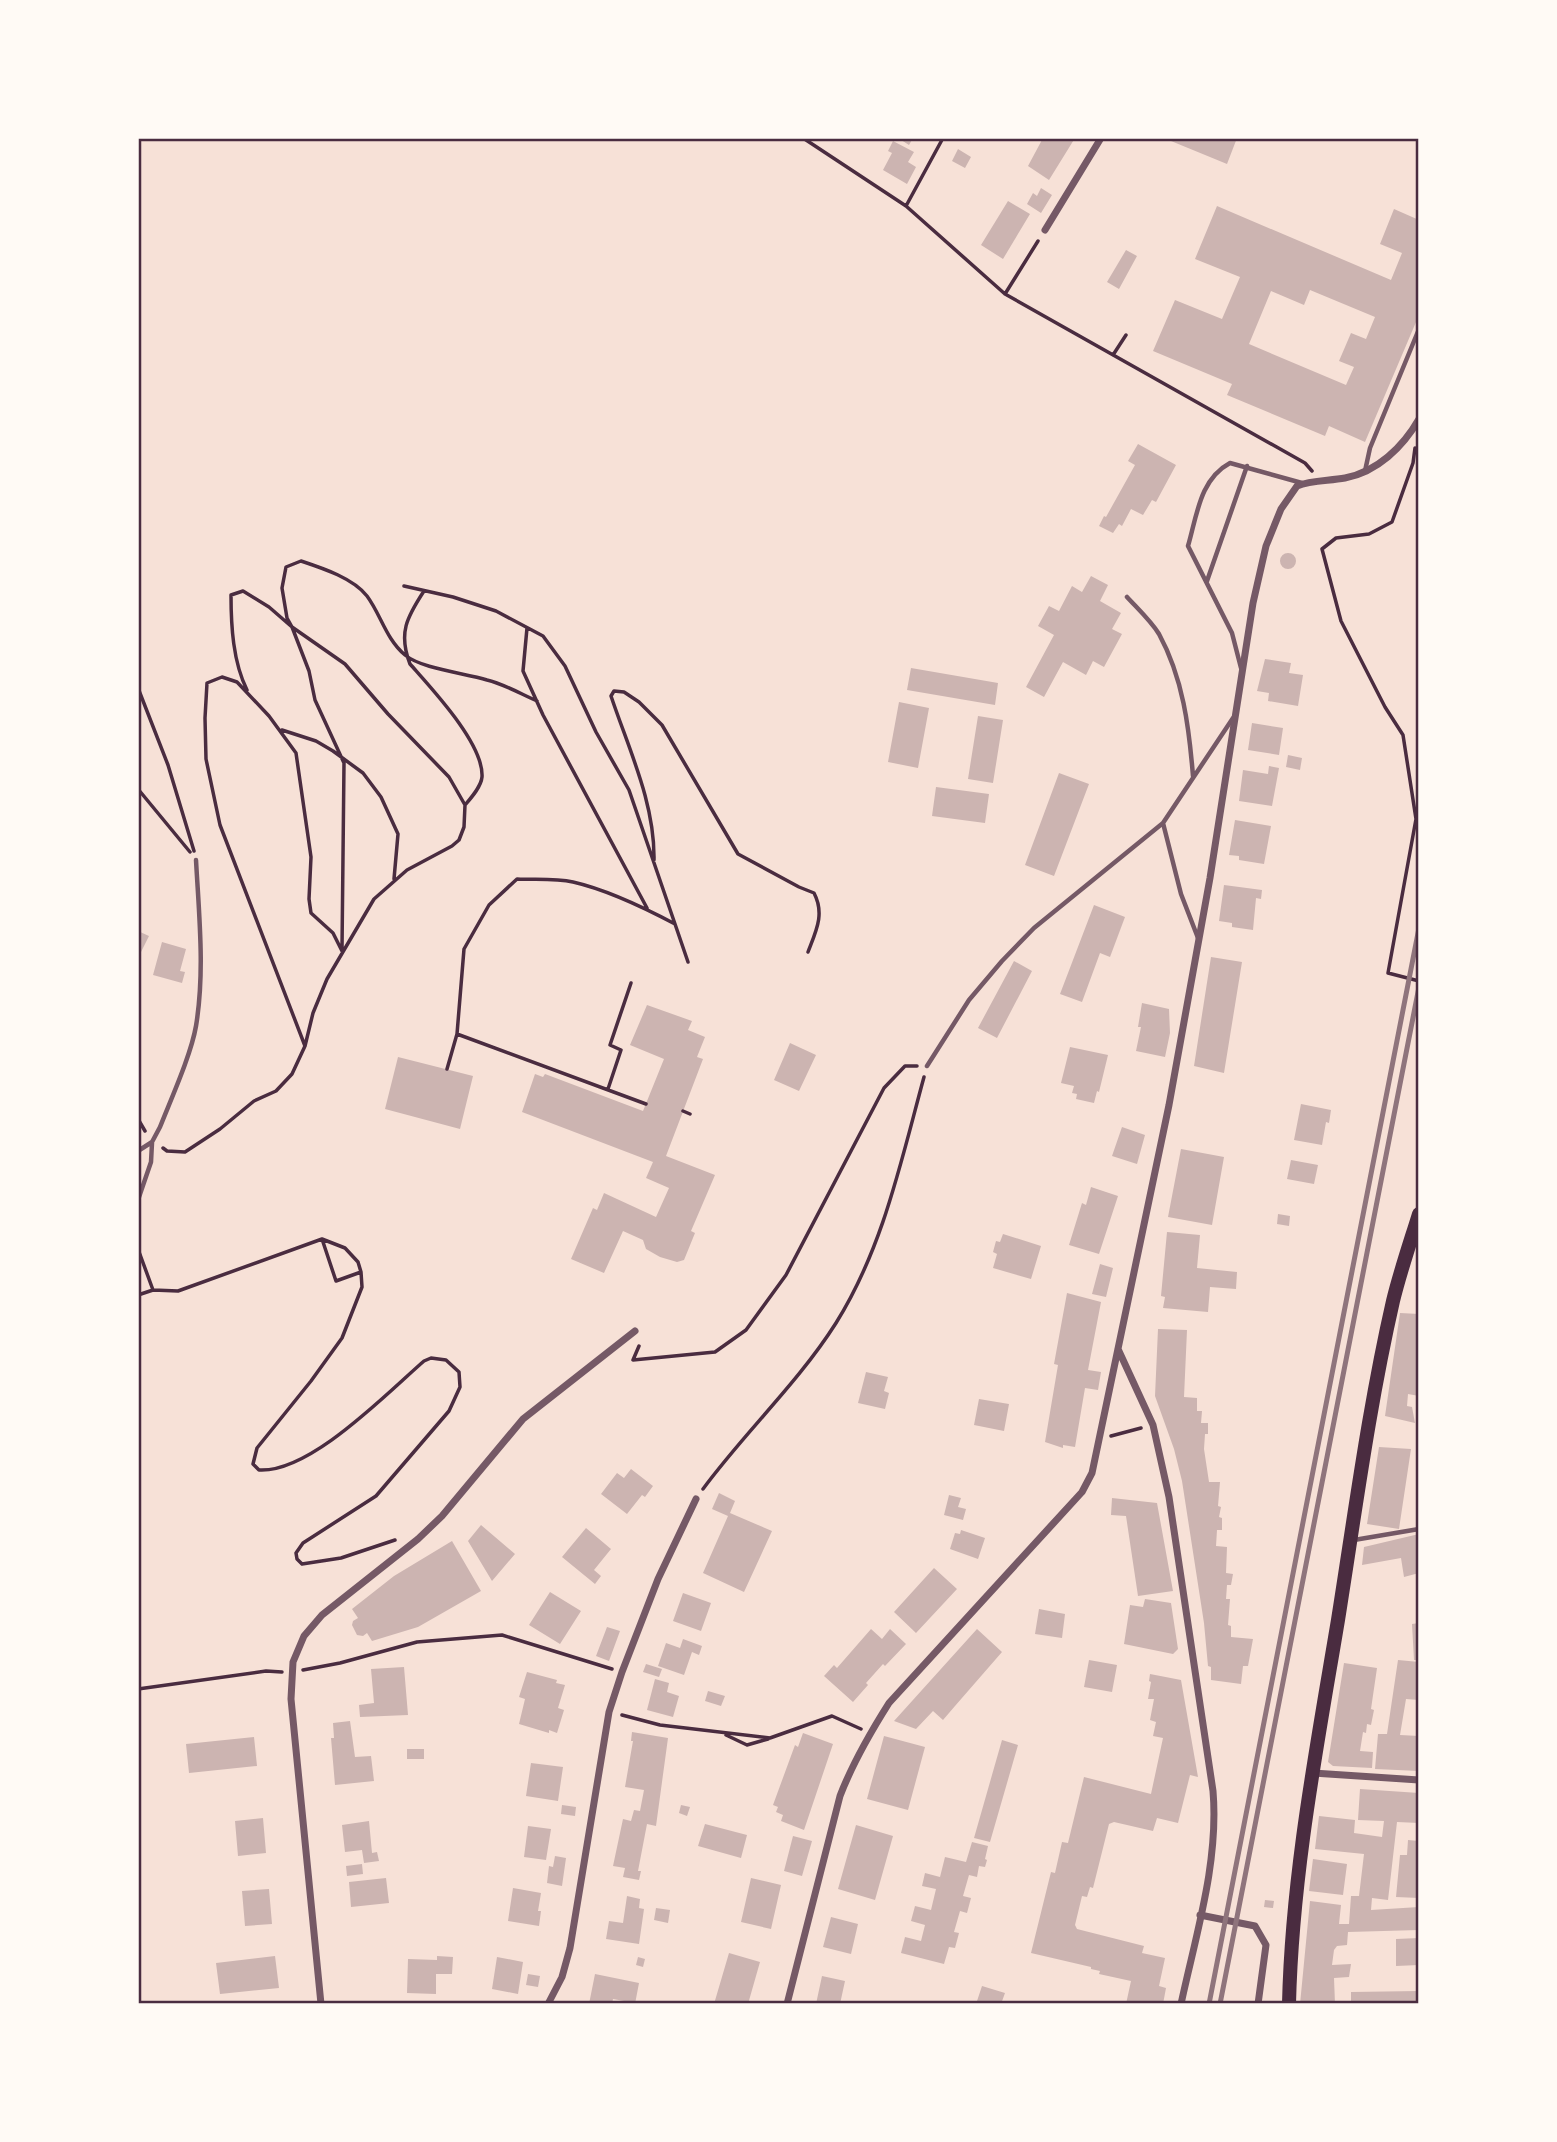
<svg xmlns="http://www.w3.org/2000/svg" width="1557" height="2142" font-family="Montserrat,sans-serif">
	<rect width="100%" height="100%" fill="#f7e1d7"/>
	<path fill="#ccb4b1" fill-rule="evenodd" d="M898,138h15l-4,7z
		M1043,138h32l-26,42 -21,-14z
		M1172,138h65l-10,26 -56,-23z
		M893,141l21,11 -6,10 8,5 -9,17 -24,-14 9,-17 -4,-2z
		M958,149l13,8 -6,11 -13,-7z
		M1041,188l11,7 -11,18 -14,-9 6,-11 4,3z
		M1008,201l22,13 -27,45 -22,-14z
		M1217,206l174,74 11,-27 -22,-9 14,-35 25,11v95l-54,127 -36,-16 -4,10 -98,-41 5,-11 -79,-33 22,-51 47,19 18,-42 -45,-18zM1310,290l65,27 -9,22 -15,-6 -12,28 15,6 -8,18 -97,-41 22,-53 33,14z
		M1126,250l11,6 -18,33 -12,-7z
		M1138,444l38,21 -20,37 -4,-2 -9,15 -12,-6 -9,17 -3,-2 -6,9 -14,-7 5,-10 2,1 29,-52 -7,-4z
		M1280 561a8 8 0 1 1 16 0a8 8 0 1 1-16 0Z
		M1091,576l17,9 -8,16 21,12 -9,16 10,5 -18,33 -11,-6 -7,14 -23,-13 -19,35 -18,-10 28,-52 -16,-9 11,-20 10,5 13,-25 10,6z
		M1265,659l26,4 -2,10 14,2 -5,31 -30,-5 1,-8 -12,-2z
		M911,668l87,15 -3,22 -88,-15z
		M899,702l30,6 -11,60 -30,-6z
		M978,716l25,4 -10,63 -25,-4z
		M1252,723l31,5 -4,27 -31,-5z
		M1288,755l14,3 -2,12 -14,-3z
		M1269,766l10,2 -7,38 -33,-5 4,-31 25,4z
		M1059,773l30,11 -35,92 -29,-11z
		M936,787l53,7 -4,29 -53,-7z
		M1235,820l36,6 -7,38 -25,-4v-4l-10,-1z
		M1224,885l38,5 -1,9 -5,-1 -3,32 -21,-3v-4l-13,-2z
		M1094,905l31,12 -15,40 -10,-4 -18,49 -22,-8z
		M138,931l11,5 -9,18 -2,-1z
		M162,942l24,7 -6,22 5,1 -3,11 -29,-8z
		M1211,957l31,5 -18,111 -30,-7z
		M1014,961l18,10 -35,67 -19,-10z
		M1142,1003l27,6 1,24 -5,24 -29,-6 5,-24h-3z
		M647,1005l45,16 -4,9 17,7 -8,20 6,2 -37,97 49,19 -24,56 4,2 -11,27 -7,2 -17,-5 -14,-8 -3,-9 -20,-9 -19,42 -33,-14 22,-51 4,2 7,-17 52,24 13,-29 -23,-10 7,-16 -131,-50 13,-38 8,3 2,-3 98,37 21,-52 -34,-14z
		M790,1043l26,12 -17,36 -25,-11z
		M1070,1047l38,8 -9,37 -2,-1 -3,12 -18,-4 1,-5 -5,-1 2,-7 -13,-3z
		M398,1057l75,19 -13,53 -75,-20z
		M1301,1104l30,6 -2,13 -3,-1 -4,23 -28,-5z
		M1122,1127l23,8 -8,29 -25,-8z
		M1181,1149l43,8 -12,68 -44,-8z
		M1291,1160l27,5 -4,19 -27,-5z
		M1091,1187l27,9 -19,58 -30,-9 13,-42 4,2z
		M1278,1214l12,2 -1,10 -12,-2z
		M1167,1232l33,3 -3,33 40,4 -1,17 -26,-2 -2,25 -45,-4 2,-11 -4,-1z
		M1003,1234l38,12 -10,33 -38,-11 4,-14 -4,-2 3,-11 4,1z
		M1100,1264l13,4 -7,29 -14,-3z
		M1067,1293l34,9 -13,68 13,2 -3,18 -13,-2 -10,59 -12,-2v3l-18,-6 13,-77 -4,-1z
		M1400,1313l19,1v82l-11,-2 -1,12 5,1 3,16 -30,-7z
		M1158,1329l29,1 -3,67 13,1v13h5l-1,12h7v11h-3l-1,15 5,33h11l-2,24 3,1 -2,10 3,1v12h-5l-1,16 11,1 -1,26 7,1 -2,11h-4l-1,14h4l-2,26 3,1v11l22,2 -5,27h-5l-2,18 -30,-4v-13l-3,-1 -4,-43 -22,-142 -8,-32 -19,-53z
		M866,1372l22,5 -4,14 5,2 -4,16 -27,-6z
		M979,1399l30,5 -5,27 -30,-6z
		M1379,1447l32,2 -12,80 -32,-5z
		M631,1469l22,17 -8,11 -3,-2 -15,19 -26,-20 16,-21 7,5z
		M719,1493l16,8 -5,12 42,18 -28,61 -41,-19 25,-57 -16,-7z
		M949,1495l12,3 -3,9 8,2 -3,11 -19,-5z
		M1112,1498l45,5 16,88 -35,5 -12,-80 -15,-1z
		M481,1525l34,29 -23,27 -24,-40z
		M586,1528l25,21 -17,21 7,6 -6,8 -33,-27z
		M961,1530l24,8 -7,21 -28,-10 5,-16 5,1z
		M1419,1534v39l-15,4 -3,-19 -39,7 2,-18z
		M452,1541l29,50 -63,36 -46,14 -5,-8 -4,3 -6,-1 -5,-10 1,-4 5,-3 -6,-9 42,-33z
		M934,1568l23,21 -41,44 -22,-21z
		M550,1592l31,19 -21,33 -31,-19z
		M683,1593l28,10 -10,28 -28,-10z
		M1145,1599l26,4 7,46 -5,5 -49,-10 6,-39 13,2z
		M1039,1609l26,5 -3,24 -27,-4z
		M1419,1623v37h-5l-2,-36z
		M607,1627l13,4 -11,30 -13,-5z
		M871,1629l11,10 8,-10 16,15 -21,22 -2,-2 -17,19 2,2 -15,17 -29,-26 10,-11 3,3z
		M977,1629l25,23 -47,54 -12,14 -10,-9 -17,18 -22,-8z
		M683,1639l19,7 -3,9 -7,-3 -8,23 -26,-9 8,-23 14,5z
		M1089,1660l28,5 -5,27 -28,-5z
		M1398,1660l21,2v38l-13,-1 -6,36 19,1v35l-44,-2 3,-35h9z
		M1344,1663l33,5 -6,41 3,1 -3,15 -4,-1 -1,9 -3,-1 -3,19 13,1 -1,16 -39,-2 -5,-4z
		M646,1664l16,5 -3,8 -16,-5z
		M404,1667l4,48 -48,2 -1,-12 15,-2 -3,-34z
		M527,1672l30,8 -1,3 9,2 -7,23 6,2 -7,23 -8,-3v3l-30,-9 6,-25 -6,-2z
		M1150,1674l31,6 17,97 -8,-2 -12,48 -21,-5 -4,13 -39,-9 -5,2 -16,64 -3,-1 -3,10 -5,-1 -7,29 2,4 67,17 -2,7 23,5 -6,28 7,2 -3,16h-37l5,-23 -32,-7 1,-3 -9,-2v-2l-60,-14 20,-81 4,1 7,-31 6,1 16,-66 67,17 12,-56 -10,-2 3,-14 -6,-2 4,-21h-6l3,-17 -2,-1z
		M655,1679l14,4 -2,9 12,4 -6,21 -26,-7z
		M708,1691l17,5 -4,10 -16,-5z
		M350,1721l5,36 16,-1 3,25 -39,4 -4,-47h3l-1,-15z
		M632,1732l36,6 -12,88 -9,-2 -9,47h3l-2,9 -16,-3 2,-9 -12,-2 10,-47 8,2 3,-11 6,1 4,-21 -19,-3 8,-46h-2z
		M803,1733l30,11 -29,86 -23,-9 2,-6 -7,-3 2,-5 -5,-2 22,-60 3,2z
		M884,1736l41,11 -17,63 -41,-11z
		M254,1737l3,29 -68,7 -3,-29z
		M1002,1740l16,5 -28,97 -16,-4z
		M407,1749h17v10h-17z
		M531,1763l32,4 -5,34 -32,-5z
		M1360,1789l59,4v30l-22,-1 -9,78 -16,-2 -1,12 48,-3v23l-71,2 -1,13 -10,1 -3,4 -2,15 19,-1 -2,13 -15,1 1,26h-35l10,-103 31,4 -2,19h10l2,-28h8l5,-42 -49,-5 4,-33 36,4 -1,13 28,4 2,-16 -26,-1z
		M562,1805l14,2 -1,9 -14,-2z
		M681,1805l9,2 -3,9 -8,-3z
		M263,1818l3,35 -28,3 -3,-35z
		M369,1821l3,32 5,-1 2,9 -15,2 -2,-13 -17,2 -3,-27z
		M705,1824l42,11 -6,23 -43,-12z
		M856,1825l37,11 -18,64 -37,-11z
		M528,1826l23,3 -5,31 -22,-3z
		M793,1836l19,5 -10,35 -18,-5z
		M1408,1840l11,1v57l-23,-1 4,-42h7z
		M972,1842l16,4 -3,13 2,1 -2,7 -6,-1 -2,11 -8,-2 -6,21 8,2 -4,15 -7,-2 -6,21 5,1 -4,15 -6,-1 -5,17 -43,-11 4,-16 16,4 4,-16 -14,-4 4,-15 16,4 5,-21 -14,-3 3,-13 15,4 5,-20 21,5z
		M555,1856l11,2 -4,28 -15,-3 2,-17 4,1z
		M1313,1859l34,5 -4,31 -34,-4z
		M362,1864l1,10 -16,2 -1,-10z
		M386,1878l3,25 -38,4 -2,-25z
		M751,1878l30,7 -10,44 -30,-7z
		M513,1888l28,5 -3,18h3l-2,15 -31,-5z
		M269,1889l3,35 -27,2 -3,-35z
		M627,1896l13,3 -1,9 5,1 -5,35 -33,-5 3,-18 14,2z
		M1265,1900l9,1 -1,7 -9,-1z
		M656,1908l14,2 -2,13 -14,-3z
		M831,1917l27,7 -7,30 -28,-7z
		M1419,1938v27l-23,1v-27z
		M729,1953l31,9 -12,42h-34z
		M275,1956l4,32 -59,6 -4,-31z
		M437,1956l16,1 -1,17h-16v20l-29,-1 1,-34 29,1z
		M497,1957l26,5 -5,32 -26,-5z
		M638,1957l7,2 -2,8 -7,-2z
		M528,1974l12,2 -2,11 -12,-2z
		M595,1974l44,9 -4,21h-11v-3l-11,-2 -1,5h-23z
		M822,1976l23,5 -5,23h-24z
		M982,1986l23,7 -4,11h-25z
		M1419,1991v13h-68v-12z"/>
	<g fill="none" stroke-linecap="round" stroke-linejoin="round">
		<path stroke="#4a2c40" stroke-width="3.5" d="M803,138l103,68 99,88 300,169 7,8
			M906,206l37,-68
			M1005,294l33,-53
			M1113,355l13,-20
			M1415,448l-2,15 -21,59 -23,12 -33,4 -14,11 19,72 44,86 18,28 13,84 -28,154 31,8
			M404,586l49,11 43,14 47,25 22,30 31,66 33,58 46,134
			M527,628l-4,43 20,44 104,193
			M138,688l30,77 26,86
			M247,690c-14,-28 -16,-64 -16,-95l12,-4 26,16 23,20 17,44 6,29 29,63 -2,186
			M282,730l34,11 17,10 30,22 18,24 17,37 -4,45
			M138,789l52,63
			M465,805l-16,-28 -61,-63 -43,-50 -53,-37 -5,-9 -5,-30 4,-21 15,-6c21,7 52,17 66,35 14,19 19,43 38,59 17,14 60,18 82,25 17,4 34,14 50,21
			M654,860c1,-57 -25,-110 -43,-164l3,-5 10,1 15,10 23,23 76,129 61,33 15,6c11,21 2,38 -6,59
			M457,1034l7,-85 25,-44 28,-26c18,1 38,-1 56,3 35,8 70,25 102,42l13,38
			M305,1046l-85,-221 -14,-66 -1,-41 2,-35 15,-6 15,5 32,34 27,37 15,104 -2,42 2,14 22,20 9,18
			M447,1069l10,-35 189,70
			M608,1089l13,-39 -11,-5 21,-62
			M683,1111l7,3
			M138,1119l7,12
			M163,1148l4,3 18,1 35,-23 34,-28 22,-10 16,-17 13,-28 8,-33 14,-34 47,-80 33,-29 45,-24 7,-6 5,-13 1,-22c6,-7 16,-18 17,-28 2,-33 -50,-88 -72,-113 -12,-31 -3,-47 14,-73
			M322,1239l14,42 25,-9
			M138,1249l15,41
			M138,1295l15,-5 25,1 144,-52 23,9 13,14 3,10 1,15 -20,51 -31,43 -54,67 -4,16 6,6c51,3 127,-76 165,-109l7,-3 15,2 13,12 1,15 -11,24 -73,85 -73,47 -7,10 1,6 5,5 39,-6 54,-18
			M639,1346l-6,14 82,-8 31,-22 40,-55 98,-187 21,-22h12
			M1111,1436l30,-8
			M703,1489c42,-57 95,-106 133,-166 47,-75 65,-162 88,-246
			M303,1670l37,-7 77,-21 85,-7 110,34
			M138,1689l128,-18 16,1
			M622,1715l38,10 110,13 62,-22 29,13
			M726,1735l21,10 21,-6"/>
		<path stroke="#755966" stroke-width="4.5" d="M1365,471l5,-23 49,-119
			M1207,581l40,-115
			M1127,597c11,12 24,24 32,37 24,44 30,93 34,142
			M1241,668l-9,-35 -44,-87c9,-31 12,-67 42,-83l72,20
			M1163,823l18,71 17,44
			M927,1066l42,-66 33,-39 32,-33 129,-105 70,-105
			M138,1151l14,-9 8,-15c11,-28 31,-72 36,-101 9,-54 3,-111 0,-166
			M138,1200l13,-38 1,-19
			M1354,1540l65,-11"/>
		<path stroke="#755966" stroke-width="7" d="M1045,230l56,-92
			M1118,1349l35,76 16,72 44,294c6,71 -17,143 -32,213
			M1313,1773l106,7
			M1200,1915l55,11 11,19 -8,59
			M321,2004l-30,-305 2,-37 11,-26 18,-21 96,-76 24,-23 81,-97 112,-88
			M548,2004l14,-27 8,-29 39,-236 13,-40 36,-93 38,-80
			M787,2004l53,-208c13,-34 30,-63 49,-93l193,-211 10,-19 77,-368 41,-227 43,-275 13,-57 15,-37 16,-23c14,-6 32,-5 48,-8 32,-6 58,-31 74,-59"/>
		<path stroke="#4a2c40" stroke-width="14" d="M1289,2004c3,-129 28,-258 49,-384 17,-107 31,-214 55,-319 7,-29 17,-58 26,-87"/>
		<path stroke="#8f747c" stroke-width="5" d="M1209,2004l210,-1076
			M1220,2004l199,-1017"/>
	</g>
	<rect width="1557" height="2142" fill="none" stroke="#fffaf5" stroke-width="280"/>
	<rect x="140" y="140" width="1277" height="1862" fill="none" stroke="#4a2c40" stroke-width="2.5"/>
</svg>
